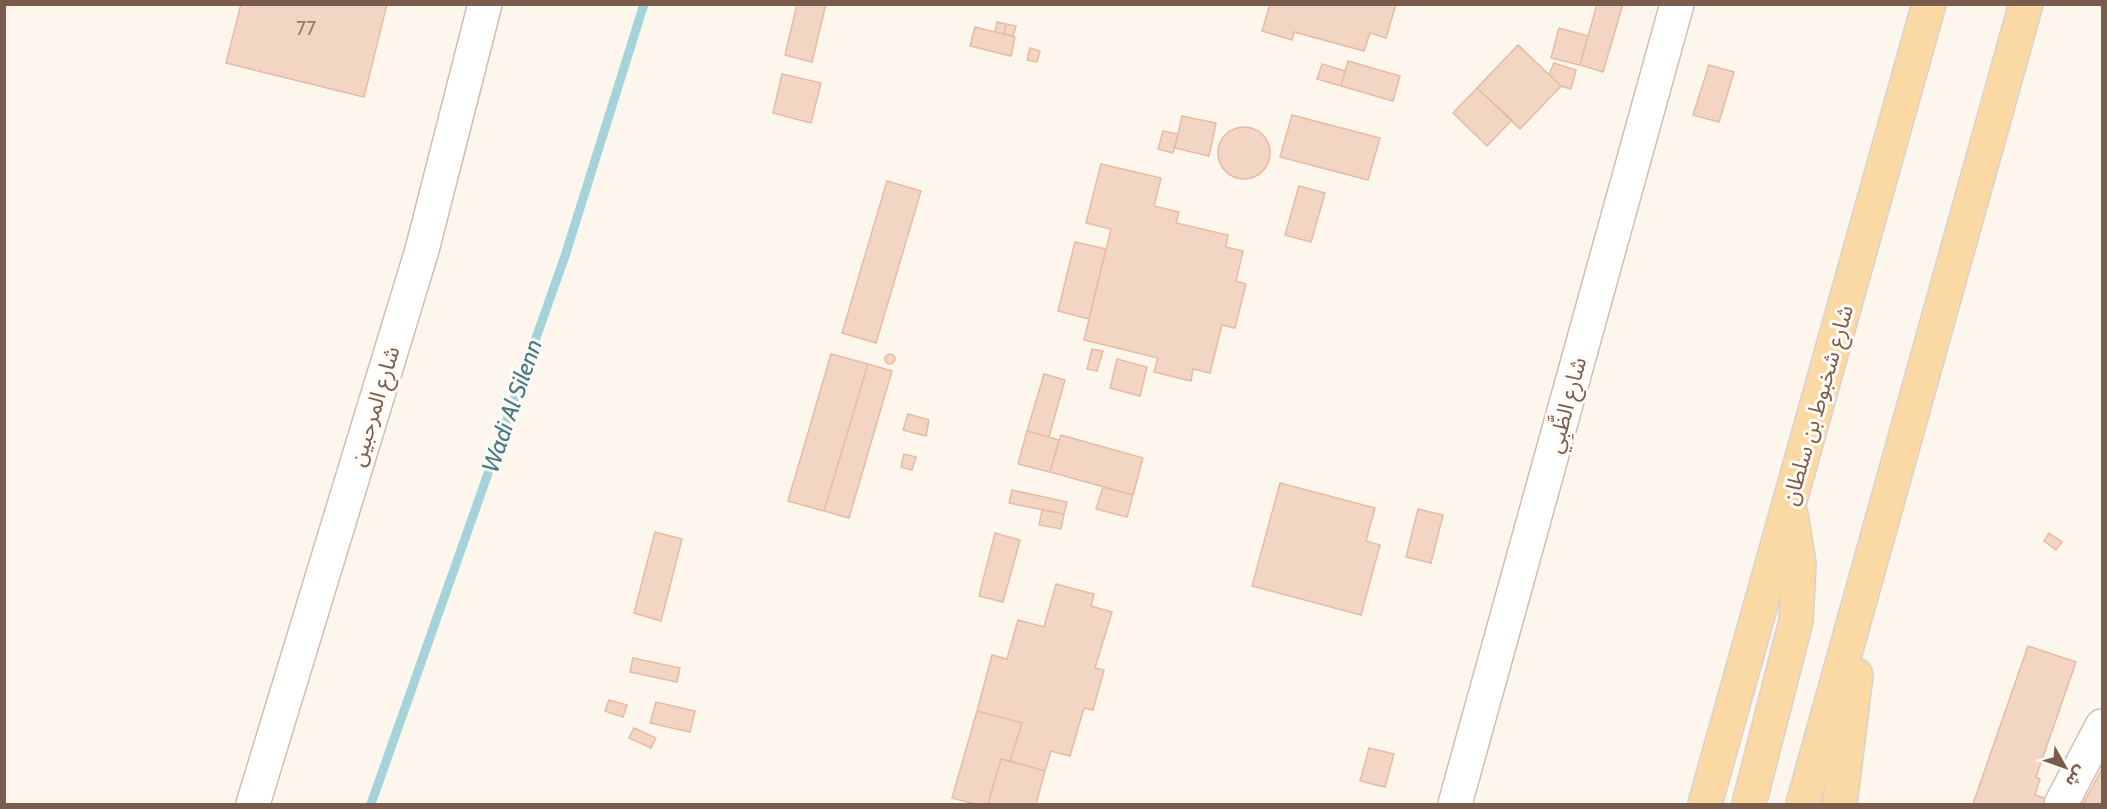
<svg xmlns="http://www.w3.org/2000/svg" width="2107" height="809" font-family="Cabin,'Noto Sans Arabic',sans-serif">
	<rect width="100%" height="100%" fill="#fdf6ec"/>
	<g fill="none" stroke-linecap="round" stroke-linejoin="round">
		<path stroke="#a5d3da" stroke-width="9" d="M371,804l194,-548 79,-252"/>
	</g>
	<path fill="#f3d5c3" stroke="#e6bba3" stroke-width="1.5" d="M241,4h146l-23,93 -138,-34z
		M797,4h29l-14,58 -27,-7z
		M1270,4h126l-10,34 -16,-5 -6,18 -70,-19 -2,8 -30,-9z
		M1597,4h26l-20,68 -23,-7z
		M997,22l9,2 -2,10 -9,-2z
		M1006,24l10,2 -3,10 -9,-2z
		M975,27l40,10 -4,19 -41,-10z
		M1559,28l29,8 -8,29 -29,-7z
		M1518,45l43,41 -41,43 -43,-41z
		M1030,48l10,3 -3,11 -10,-2z
		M1348,61l52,15 -7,25 -52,-15z
		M1554,63l22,7 -5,19 -10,-3 -12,-12z
		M1322,64l23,7 -4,15 -24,-7z
		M1709,65l25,7 -15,50 -26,-7z
		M782,74l39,9 -10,40 -38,-10z
		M1477,88l35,32 -25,26 -34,-33z
		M1292,115l88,23 -12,42 -88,-23z
		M1182,116l34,7 -7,33 -34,-8z
		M1218 153a26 26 0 1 1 52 0a26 26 0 1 1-52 0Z
		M1163,131l15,3 -5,19 -15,-4z
		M1101,164l60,14 -7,28 25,6 -3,11 52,12 -2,12 17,4 -7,30 10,3 -11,44 -13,-3 -12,48 -17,-4 -2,12 -37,-9 4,-14 -74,-18 27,-111 -25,-6z
		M887,181l34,10 -45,152 -34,-10z
		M1299,186l26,7 -14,49 -26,-7z
		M1075,242l31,7 -17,70 -31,-8z
		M1092,349l11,2 -6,20 -10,-2z
		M831,354l37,10 -44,147 -36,-10z
		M885 359a5 5 0 1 1 10 0a5 5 0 1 1-10 0Z
		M1117,359l30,8 -7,29 -30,-8z
		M868,364l24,7 -43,147 -25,-7z
		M1044,374l21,6 -16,57 -22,-6z
		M908,414l21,6 -3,16 -23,-6z
		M1027,431l32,9 -9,32 -32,-8z
		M1061,435l82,23 -10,37 -83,-23z
		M904,454l12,3 -4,13 -11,-3z
		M1280,483l95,25 -9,33 14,4 -19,70 -109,-29z
		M1103,487l30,8 -6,22 -31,-8z
		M1012,490l55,12 -3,12 -55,-11z
		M1418,509l25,6 -12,48 -25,-6z
		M1042,510l22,4 -3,15 -22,-4z
		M655,532l27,7 -21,82 -27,-8z
		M995,533l25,7 -17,62 -24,-6z
		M2049,533l13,9 -6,8 -12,-9z
		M1056,584l38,10 -3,12 21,6 -17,56 9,2 -11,40 -9,-2 -14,48 -19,-5 -6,20 -35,-10 12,-38 -45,-12 15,-56 15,4 11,-39 26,7z
		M2028,646l48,16 -40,115 4,2 -5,16 18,6 -1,3h-79z
		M633,658l47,10 -3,14 -47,-10z
		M609,700l18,5 -4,12 -18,-6z
		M656,702l39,9 -5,21 -40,-9z
		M977,711l45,12 -12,38 -9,-2 -13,45h-13l-23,-6z
		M634,728l22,10 -5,10 -22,-10z
		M1369,748l25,6 -9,33 -25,-6z
		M1001,759l44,12 -9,33h-48z
		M2102,769v35h-19z"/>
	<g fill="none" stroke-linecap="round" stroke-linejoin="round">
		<defs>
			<path id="minor" d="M253,804l169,-554 63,-246
				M1455,804l222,-800
				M2061,804l41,-78"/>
			<path id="major" d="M1705,804l224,-800
				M1749,804l47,-183 3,-57 -8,-50
				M1803,804l223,-800
				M1840,804l16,-129"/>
		</defs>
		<use href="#minor" stroke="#d1beb0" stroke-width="36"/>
		<use href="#major" stroke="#dad1cd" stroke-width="36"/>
		<use href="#minor" stroke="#fff" stroke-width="33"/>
		<use href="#major" stroke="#fbd9a5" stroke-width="33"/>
	</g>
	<g text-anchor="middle" stroke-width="6" stroke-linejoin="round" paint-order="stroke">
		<g font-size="20" fill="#987a6a">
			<text x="306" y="35">77</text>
		</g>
		<g font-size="22" fill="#7a5c4d" stroke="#fffaf3">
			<text transform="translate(1566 405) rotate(-75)" y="8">شارع الظَّبِي</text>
			<text transform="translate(1817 405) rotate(-74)" y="8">شارع شخبوط بن سلطان</text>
			<text transform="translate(374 406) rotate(-73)" y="8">شارع المرحبين</text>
		</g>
		<g font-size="24" font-style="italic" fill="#437c86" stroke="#fffaf3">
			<text transform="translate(512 406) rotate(-71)" y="8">Wadi Al Silenn</text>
		</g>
	</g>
	<rect width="2107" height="809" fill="none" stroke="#7a5c4d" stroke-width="12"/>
	<g transform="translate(2065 767) rotate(130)" stroke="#fffaf3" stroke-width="4.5" paint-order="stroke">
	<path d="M0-4.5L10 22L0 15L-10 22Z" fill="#7a5c4d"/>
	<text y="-9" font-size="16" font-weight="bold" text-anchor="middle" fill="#7a5c4d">ش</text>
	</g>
</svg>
